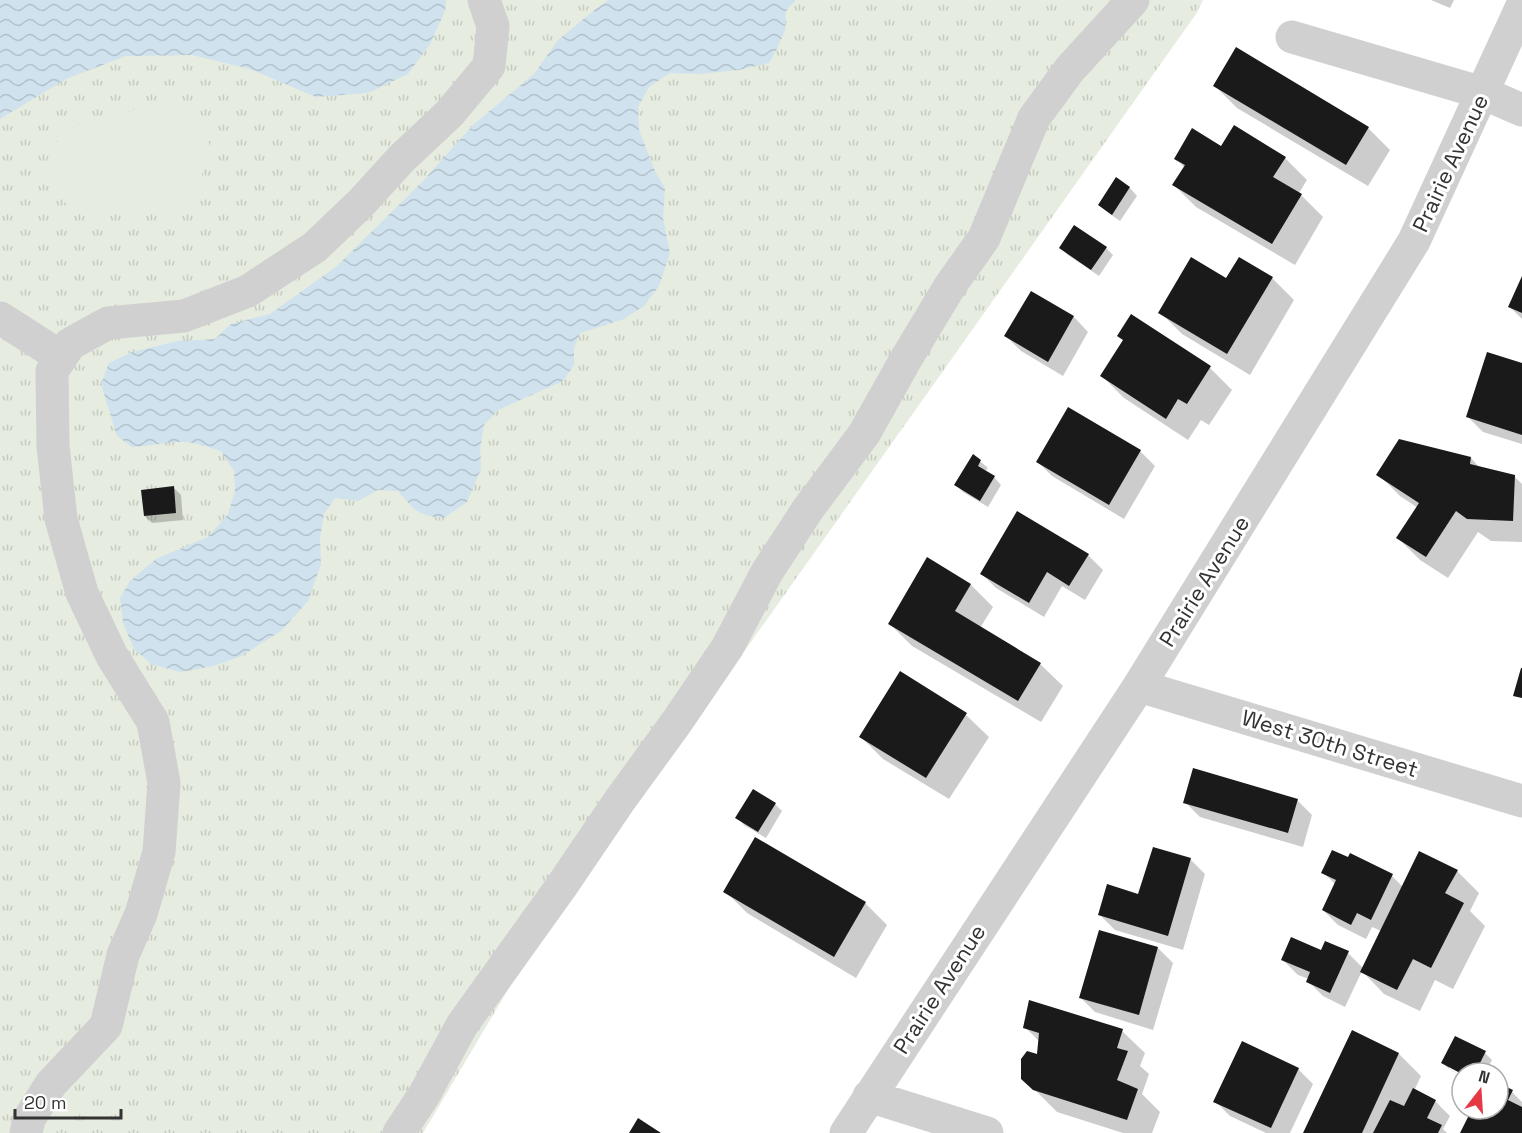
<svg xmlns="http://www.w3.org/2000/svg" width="1522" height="1133" font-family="'Space Grotesk',sans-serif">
	<defs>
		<pattern id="grass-tufts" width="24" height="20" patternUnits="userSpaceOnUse" patternTransform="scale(1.5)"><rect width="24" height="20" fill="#e6ecdf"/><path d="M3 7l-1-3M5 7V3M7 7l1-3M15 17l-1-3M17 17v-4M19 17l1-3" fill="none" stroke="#c6cbc0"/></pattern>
		<pattern id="water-waves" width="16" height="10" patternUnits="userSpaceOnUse" patternTransform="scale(1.5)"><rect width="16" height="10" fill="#cfe2ee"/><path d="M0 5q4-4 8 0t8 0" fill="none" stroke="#b2c2cd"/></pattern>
	</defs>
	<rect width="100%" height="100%" fill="#fff"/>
	<path fill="url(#grass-tufts)" d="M0,0h1203l-7,14 -562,793 -125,181 -86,145h-423z"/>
	<path fill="#e6ecdf" d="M181,102l18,8 10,20v20l-7,22v15l-11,15 -19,6h-47l-41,3 -17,-6 -18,-22 -2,-22 7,-17 21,-18 38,-9 40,-14z"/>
	<path fill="url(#water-waves)" d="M0,0h446l-1,11 -15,33 -22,30 -40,19 -52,4 -66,-28 -58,-14 -66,1 -60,23 -66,40z
		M609,0h187l-10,11 -1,19 -8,19 -8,14 -30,7 -40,4 -29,-1 -21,14 -11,20 1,23 16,41 10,17 -2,30 7,35 -11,33 -15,20 -20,13 -44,14 -6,15v17l-11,16 -65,29 -14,15 -4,24 1,20 -14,33 -23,16c-26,-2 -30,-8 -46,-27l-20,-1 -20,11 -23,-3 -11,16 -4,24 1,26 -13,37 -27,30 -40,25 -27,10 -34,6 -29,-8 -17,-15 -11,-26 -3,-25 10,-17 26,-22 52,-22 20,-23 7,-23 -1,-20 -13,-20c-13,-4 -28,-10 -42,-9 -15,1 -31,4 -47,5l-15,-11 -16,-52 8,-21 23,-11 46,-11 37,-2 16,-15 39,-10 67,-48 86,-85 50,-56 61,-51 24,-34 39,-32z"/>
	<path fill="#0003" d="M1431,0h23l-4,8z
		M1215,86l153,42 22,22 -22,36 -131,-78z
		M1222,148l63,10 22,22 -8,13 24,24 -28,48 -99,-58 -22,-22 11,-17 -9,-9z
		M1117,180l13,8 7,8 -17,25 -13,-9 -7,-7z
		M1061,248h45l7,7 -14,21 -31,-21z
		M1272,278l22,22 -44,75 -68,-41 -22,-22 67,-32z
		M1522,280v39l-12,-12z
		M1031,293l43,24 14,15 -25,44 -42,-25 -15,-15z
		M1132,316l78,52 22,22 -23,35 -8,-5 -13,20 -64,-42 -22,-22 22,-35z
		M1522,364v80l-39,-12 -15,-15z
		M1140,451l15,15 -31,53 -72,-43 -15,-15z
		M974,456l14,12 -3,4 9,5 7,8 -13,22 -25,-15 -7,-7z
		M1471,458l9,10 35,9 7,7v58l-31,-1 -13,-9 -30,46 -28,-18 -22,-22 20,-30 -18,-12 -22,-22z
		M174,488l7,7 2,25 -31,3 -7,-7z
		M1088,555l15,15 -18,30 -23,-14 -18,31 -48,-29 -15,-15z
		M971,585l22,22 -13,21 60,36 23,22 -22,36 -129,-76 -22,-22z
		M901,673l65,42 23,22 -40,62 -66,-40 -22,-22z
		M1297,800l15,15 -9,32 -103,-30 -15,-15z
		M775,804l7,7 -16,27 -22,-13 -7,-8z
		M756,839l109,64 22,22 -31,53 -109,-65 -22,-22z
		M1351,855l41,21 11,11 54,-16 22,22 -9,18 15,15 -32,63 -18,-9 -15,31 -36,-17 -22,-23 -17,36 -22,-11 -15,-15 1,-2 -11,-4 -15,-15 38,-8 4,-9 23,10 15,15 18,-37 -9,-4 -6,12 -28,-14 -15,-15 13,-25 -13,-13 25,-13z
		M1190,859l15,15 -22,76 -68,-20 -15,-15 39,-19z
		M1158,948l15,15 -20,67 -58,-18 -15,-15z
		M1025,1027l97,4 23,22 -5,13 9,8 -7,20 18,18 -8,21h-29l-66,-21 -34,-34 15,-22 2,-14z
		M1352,1032l47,22 22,22 -7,15 21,10 15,15 -7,13 4,4h-142z
		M1485,1053l7,7 -7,13h-21l-15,-7v3l13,7 -12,-6 -7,-7z
		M1298,1069l15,15 -23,49h-24l-36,-17 -15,-15z
		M1498,1085l14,7 10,10v31h-60l12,-24h24z"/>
	<path fill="#1a1a1a" d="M1236,47l133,80 -23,38 -133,-79z
		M1234,125l52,32 -13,20 29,17 -30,50 -100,-59 13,-20 -11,-6 18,-31 29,18z
		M1116,177l14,10 -18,28 -14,-10z
		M1074,225l33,22 -16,23 -32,-22z
		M1191,257l35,21 13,-21 34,20 -46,77 -69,-41z
		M1522,276v37l-14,-6z
		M1031,291l43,25 -26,46 -44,-26z
		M1131,314l80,52 -24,38 -9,-5 -12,20 -66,-43 23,-36 -6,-4z
		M1487,352l35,11v72l-56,-18z
		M1068,407l73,43 -32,55 -73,-43z
		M1399,439l72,18 -1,7 45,11 -2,46 -46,-2 -11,-8 -30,46 -30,-19 23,-35 -43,-28z
		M973,454l8,6 -3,6 17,10 -15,25 -26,-16z
		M174,486l2,27 -32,3 -3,-26z
		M1017,511l72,43 -20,32 -22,-14 -18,31 -49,-29z
		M927,557l44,27 -16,27 86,52 -23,38 -130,-77z
		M1521,668h1v30l-9,-2z
		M900,671l67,42 -41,65 -67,-41z
		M1193,768l105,31 -10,34 -105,-30z
		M753,789l23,14 -18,29 -23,-14z
		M755,837l111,65 -32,55 -111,-65z
		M1153,847l38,11 -23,78 -70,-21 9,-31 31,10z
		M1332,850l16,7 2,-4 43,21 -22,46 -14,-7 -6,12 -29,-15 14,-30 -15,-7z
		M1419,851l39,19 -13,23 19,10 -33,65 -18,-9 -16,31 -37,-18z
		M1099,930l59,17 -19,68 -60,-17z
		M1291,937l30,13 4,-9 24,10 -19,42 -24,-11 4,-10 -29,-12z
		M1029,1000l94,29 -6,19 11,3 -11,29 21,9 -11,31 -94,-30 -12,-11v-20l6,-8 10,3 2,-21 -16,-5z
		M1352,1030l47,23 -37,80h-59z
		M1455,1036l31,15 -11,22 -13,1 -21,-11z
		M1242,1041l57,27 -28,60 -58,-26z
		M1498,1083l15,7 -5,10 14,7v26h-62l12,-24h26z
		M1413,1088l23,12 -9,18 15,7 -4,8h-65l17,-33 14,6z
		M638,1118l23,15h-32z"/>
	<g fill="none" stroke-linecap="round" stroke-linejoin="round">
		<path stroke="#d0d0d0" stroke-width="33" d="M1292,37l191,56 39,17
			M0,318l61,39
			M1139,686l383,115
			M869,1096l118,37
			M26,1133l3,-14 22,-35 55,-58 17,-71 18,-41 18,-62 5,-69 -11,-61 -41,-66 -30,-63 -21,-74 -8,-73 -1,-75 18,-27 38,-21 76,-7 64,-25 67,-44 46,-44 40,-44 48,-45 40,-48 4,-40 -9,-26
			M399,1133l25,-38 38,-70 99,-138 59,-87 56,-77 51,-75 40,-76 41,-63 56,-75 42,-75 44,-73 34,-48 50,-120 36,-49 63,-69
			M846,1133l293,-447 275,-445 108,-235"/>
	</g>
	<g text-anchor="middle" stroke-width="6" stroke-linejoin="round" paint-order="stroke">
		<g font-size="22" fill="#333" stroke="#fff">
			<text transform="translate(1450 163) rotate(-65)" y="8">Prairie Avenue</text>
			<text transform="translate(1204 581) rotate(-58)" y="8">Prairie Avenue</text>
			<text transform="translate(1330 743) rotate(17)" y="8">West 30th Street</text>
			<text transform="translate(939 989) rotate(-57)" y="8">Prairie Avenue</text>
		</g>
	</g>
	<g transform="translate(1480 1091) rotate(17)"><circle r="28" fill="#ffffff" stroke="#adadad" stroke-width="1.5"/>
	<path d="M0-4.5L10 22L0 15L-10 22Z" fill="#e63946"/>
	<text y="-9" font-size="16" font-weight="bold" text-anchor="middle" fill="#333333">N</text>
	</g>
	<path d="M15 1109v9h106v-9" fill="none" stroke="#333333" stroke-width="3"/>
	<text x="24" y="1109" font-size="18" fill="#333333" stroke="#ffffff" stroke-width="4.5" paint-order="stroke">20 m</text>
</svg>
